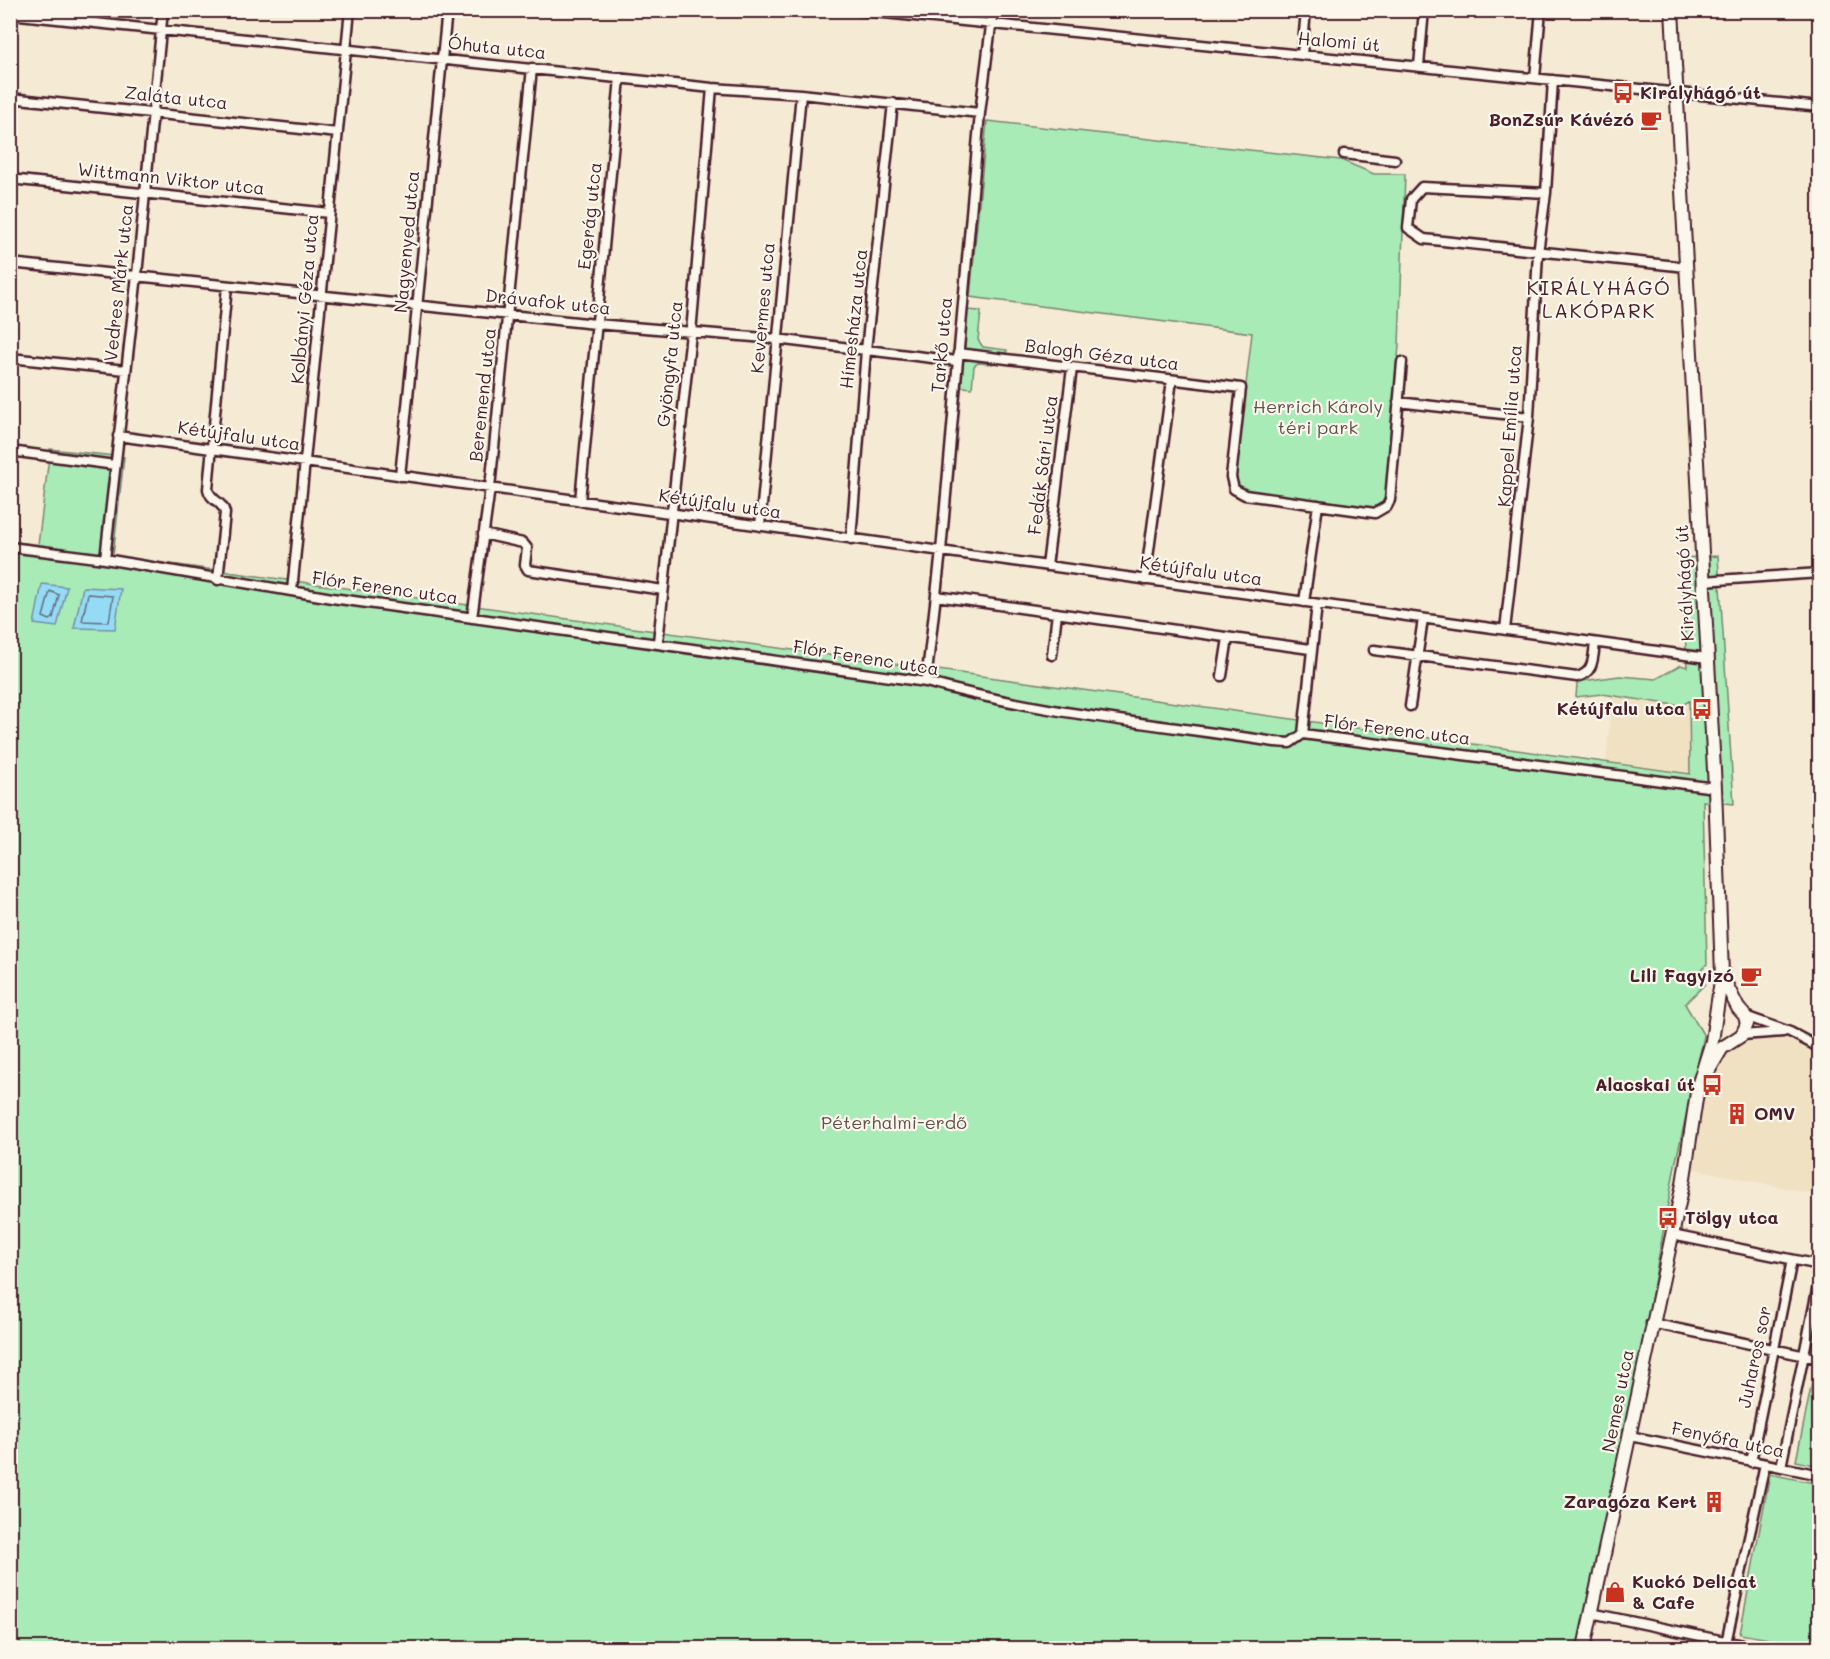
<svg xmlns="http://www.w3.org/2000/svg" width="1830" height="1659" font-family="Mali,sans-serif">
	<rect width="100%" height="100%" fill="#f5ead4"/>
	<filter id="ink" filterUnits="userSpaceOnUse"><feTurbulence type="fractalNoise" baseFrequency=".0167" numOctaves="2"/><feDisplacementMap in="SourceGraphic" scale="12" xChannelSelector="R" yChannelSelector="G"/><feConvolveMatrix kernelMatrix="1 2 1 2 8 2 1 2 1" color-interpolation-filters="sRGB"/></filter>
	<g filter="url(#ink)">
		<path fill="#f0e1c3" d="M1612,694l77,11 1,69 -84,-10z
			M1704,1036l90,2 25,16v141l-144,-30z"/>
		<path fill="#a8ebb6" stroke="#798570" stroke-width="1.5" d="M987,121l354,39 33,14h31l-6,171 -13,152 -5,9 -8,3 -128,-18 -7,-4 -3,-8 17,-146 -282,-36z
			M964,310l17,1 -3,29 5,7 24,3 -2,5 -45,-4z
			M960,356l33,4v4l-15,-1 -4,3 -2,22 -16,-2z
			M50,449l74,8 -11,99 1577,218 -1,-73 -8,5 -79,-12 -26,3 1,-13 5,-3 38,-5 36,3 25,-14 6,2 -6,-109 37,-2 16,248 -31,-3 4,163 -7,7 5,13 -20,20 19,32 -29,129 -28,158 -69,325h-1567l-1,-1107 28,4z
			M1815,1368l5,1 -1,97 -23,-5z
			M1770,1474l49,10v164l-79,-14z"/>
		<path fill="#94dbf6" stroke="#7690a5" stroke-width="1.5" d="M42,584l25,3 -10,40 -23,-3z
			M83,587l38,2 -6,40 -41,-1z"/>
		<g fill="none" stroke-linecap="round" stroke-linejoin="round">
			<path stroke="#686a7c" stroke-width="1.5" d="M50,591l9,4 -6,23 -3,2 -7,-3z
				M88,594l25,2 -4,26 -27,-1z"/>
			<defs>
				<path id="street" d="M854,10l966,97
					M10,14l702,74 89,6 179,19
					M1302,55l4,-45
					M1419,66l5,-56
					M1535,78l6,-68
					M10,98l328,35
					M1344,154l51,6
					M10,179l319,34
					M1546,193l-124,-6 -11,12 -3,29 16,11 262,28
					M10,263l586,61 180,15 181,22
					M958,353l283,35 -10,89 3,12 11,6 130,18 12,-7 3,-6 12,-138
					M10,358l116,12
					M1398,402l131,15
					M118,436l1589,222
					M10,451l105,14
					M400,476l47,-466
					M580,501l40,-423
					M760,526l41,-432
					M483,534l40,9 4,5 -2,17 3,5 135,20
					M851,539l15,-189 27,-247
					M10,547l95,12 227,39 594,84c114,32 233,42 349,60l15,1 13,-9 412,54
					M105,559l32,-284 26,-265
					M1047,566l25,-198
					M218,580l7,-67c-2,-12 -15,-12 -17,-24l19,-203
					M1145,580l27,-200
					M1703,581l117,-8
					M292,591l58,-581
					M936,596l374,53
					M1304,602l14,-97
					M472,618l18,-130 42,-420
					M1505,630l24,-213 9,-164 8,-60 7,-113
					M658,642l33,-309 21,-245
					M1374,650l203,27c17,-4 16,-19 18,-34
					M1052,655l5,-42
					M1222,676l6,-38
					M926,682l15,-131 39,-438 13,-103
					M1410,706l13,-87
					M1303,734l14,-130
					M1745,1016l45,16 30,16
					M1742,1035l41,-3
					M1672,1235l148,30
					M1651,1323l169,36
					M1630,1436l190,39
					M1751,1462l41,-202
					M1781,1467l39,-191
					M1591,1613l167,35
					M1726,1643l39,-179"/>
				<path id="secondary" d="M1709,1070l13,-22 20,-13 5,-11 -2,-8 -7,-8 -16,-32
					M1584,1648l99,-464 15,-98 14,-45 10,-67 -7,-186 -43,-778"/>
			</defs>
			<use href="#street" stroke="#4a1f2b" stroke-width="13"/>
			<use href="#secondary" stroke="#4a1f2b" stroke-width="16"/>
			<use href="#street" stroke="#fbf7ec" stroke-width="8"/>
			<use href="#secondary" stroke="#fbf7ec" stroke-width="12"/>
		</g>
	</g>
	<defs>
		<symbol id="bus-bare" viewBox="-9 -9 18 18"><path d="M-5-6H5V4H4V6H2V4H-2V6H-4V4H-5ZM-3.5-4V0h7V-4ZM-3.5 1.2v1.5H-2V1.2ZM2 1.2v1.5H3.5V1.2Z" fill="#c8321e" stroke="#fbf7ec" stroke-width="2.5" paint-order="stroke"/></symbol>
		<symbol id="cafe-bare" viewBox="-9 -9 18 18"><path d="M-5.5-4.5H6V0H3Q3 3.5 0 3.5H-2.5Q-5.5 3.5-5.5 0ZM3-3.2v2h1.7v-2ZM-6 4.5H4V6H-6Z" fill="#c8321e" stroke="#fbf7ec" stroke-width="2.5" paint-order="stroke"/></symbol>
		<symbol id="building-bare" viewBox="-9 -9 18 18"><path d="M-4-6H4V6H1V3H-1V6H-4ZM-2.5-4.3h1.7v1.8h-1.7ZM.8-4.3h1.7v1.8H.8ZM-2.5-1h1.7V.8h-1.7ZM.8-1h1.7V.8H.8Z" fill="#c8321e" stroke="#fbf7ec" stroke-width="2.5" paint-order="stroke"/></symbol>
		<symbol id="shop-bare" viewBox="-9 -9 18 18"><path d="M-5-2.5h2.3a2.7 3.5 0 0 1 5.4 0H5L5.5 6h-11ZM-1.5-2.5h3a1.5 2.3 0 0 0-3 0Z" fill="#c8321e" stroke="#fbf7ec" stroke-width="2.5" paint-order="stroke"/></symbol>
	</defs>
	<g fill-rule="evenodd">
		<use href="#bus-bare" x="1608" y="78" width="30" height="30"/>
		<use href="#cafe-bare" x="1636" y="105" width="30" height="30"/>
		<use href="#bus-bare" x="1687" y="694" width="30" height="30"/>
		<use href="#cafe-bare" x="1736" y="961" width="30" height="30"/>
		<use href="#bus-bare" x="1697" y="1070" width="30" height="30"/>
		<use href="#building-bare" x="1722" y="1099" width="30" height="30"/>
		<use href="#bus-bare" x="1653" y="1203" width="30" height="30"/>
		<use href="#building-bare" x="1699" y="1487" width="30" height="30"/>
		<use href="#shop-bare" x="1600" y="1577" width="30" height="30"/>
	</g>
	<g text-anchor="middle" stroke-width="4.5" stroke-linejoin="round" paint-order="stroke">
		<g font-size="18" fill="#4a1f2b" stroke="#fbf7ec">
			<text transform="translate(1339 42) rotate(5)" y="6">Halomi út</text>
			<text transform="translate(497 48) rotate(6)" y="6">Óhuta utca</text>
			<text transform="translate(176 98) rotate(6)" y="6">Zaláta utca</text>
			<text transform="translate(171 179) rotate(6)" y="6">Wittmann Viktor utca</text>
			<text transform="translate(590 216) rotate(-84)" y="6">Egerág utca</text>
			<text transform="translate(407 242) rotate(-85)" y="6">Nagyenyed utca</text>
			<text transform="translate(119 283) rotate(-84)" y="6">Vedres Márk utca</text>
			<text transform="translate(305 299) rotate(-85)" y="6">Kolbányi Géza utca</text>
			<text transform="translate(548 302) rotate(6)" y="6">Drávafok utca</text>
			<text transform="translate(763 308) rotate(-85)" y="6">Kevermes utca</text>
			<text transform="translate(854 319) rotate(-84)" y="6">Hímesháza utca</text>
			<text transform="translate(942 345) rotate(-85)" y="6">Tarkő utca</text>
			<text transform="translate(1102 355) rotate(7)" y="6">Balogh Géza utca</text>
			<text transform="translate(670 364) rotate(-84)" y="6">Gyöngyfa utca</text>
			<text transform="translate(483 395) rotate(-84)" y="6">Beremend utca</text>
			<text transform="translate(1510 426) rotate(-86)" y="6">Kappel Emília utca</text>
			<text transform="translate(239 436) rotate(8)" y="6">Kétújfalu utca</text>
			<text transform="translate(1043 465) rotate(-83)" y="6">Fedák Sári utca</text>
			<text transform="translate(720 504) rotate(8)" y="6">Kétújfalu utca</text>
			<text transform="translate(1201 571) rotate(8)" y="6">Kétújfalu utca</text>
			<text transform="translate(1685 583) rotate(-93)" y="6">Királyhágó út</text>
			<text transform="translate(385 588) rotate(8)" y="6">Flór Ferenc utca</text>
			<text transform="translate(866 658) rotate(9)" y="6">Flór Ferenc utca</text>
			<text transform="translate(1397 730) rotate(7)" y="6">Flór Ferenc utca</text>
			<text transform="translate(1755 1357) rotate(-78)" y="6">Juharos sor</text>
			<text transform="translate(1618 1401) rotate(-79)" y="6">Nemes utca</text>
			<text transform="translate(1728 1440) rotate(12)" y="6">Fenyőfa utca</text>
		</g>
		<g font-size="18" font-weight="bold" fill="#4a1f2b" stroke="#fbf7ec" text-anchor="end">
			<text x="1640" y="99" text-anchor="start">Királyhágó út</text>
			<text x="1634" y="126">BonZsúr Kávézó</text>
			<text x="1685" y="715">Kétújfalu utca</text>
			<text x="1734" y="982">Lili Fagyizó</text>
			<text x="1695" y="1091">Alacskai út</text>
			<text x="1754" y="1120" text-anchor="start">OMV</text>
			<text x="1685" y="1224" text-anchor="start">Tölgy utca</text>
			<text x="1697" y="1508">Zaragóza Kert</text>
			<text x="1632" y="1588" text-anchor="start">Kuckó Delicat<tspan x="1632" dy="21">&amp; Cafe</tspan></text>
		</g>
		<g font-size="18" fill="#62524e" stroke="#fbf7ec">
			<text x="1318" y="413">Herrich Károly<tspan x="1318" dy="21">téri park</tspan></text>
			<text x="894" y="1129">Péterhalmi-erdő</text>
		</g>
		<g font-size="20" letter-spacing="1.5" fill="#4a1f2b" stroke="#fbf7ec">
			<text x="1599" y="295">KIRÁLYHÁGÓ<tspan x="1599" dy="23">LAKÓPARK</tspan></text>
		</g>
	</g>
	<rect width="1830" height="1659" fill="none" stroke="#fbf7ec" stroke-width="36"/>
	<rect x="18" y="18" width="1794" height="1623" fill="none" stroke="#4a1f2b" stroke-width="2" filter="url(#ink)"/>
</svg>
